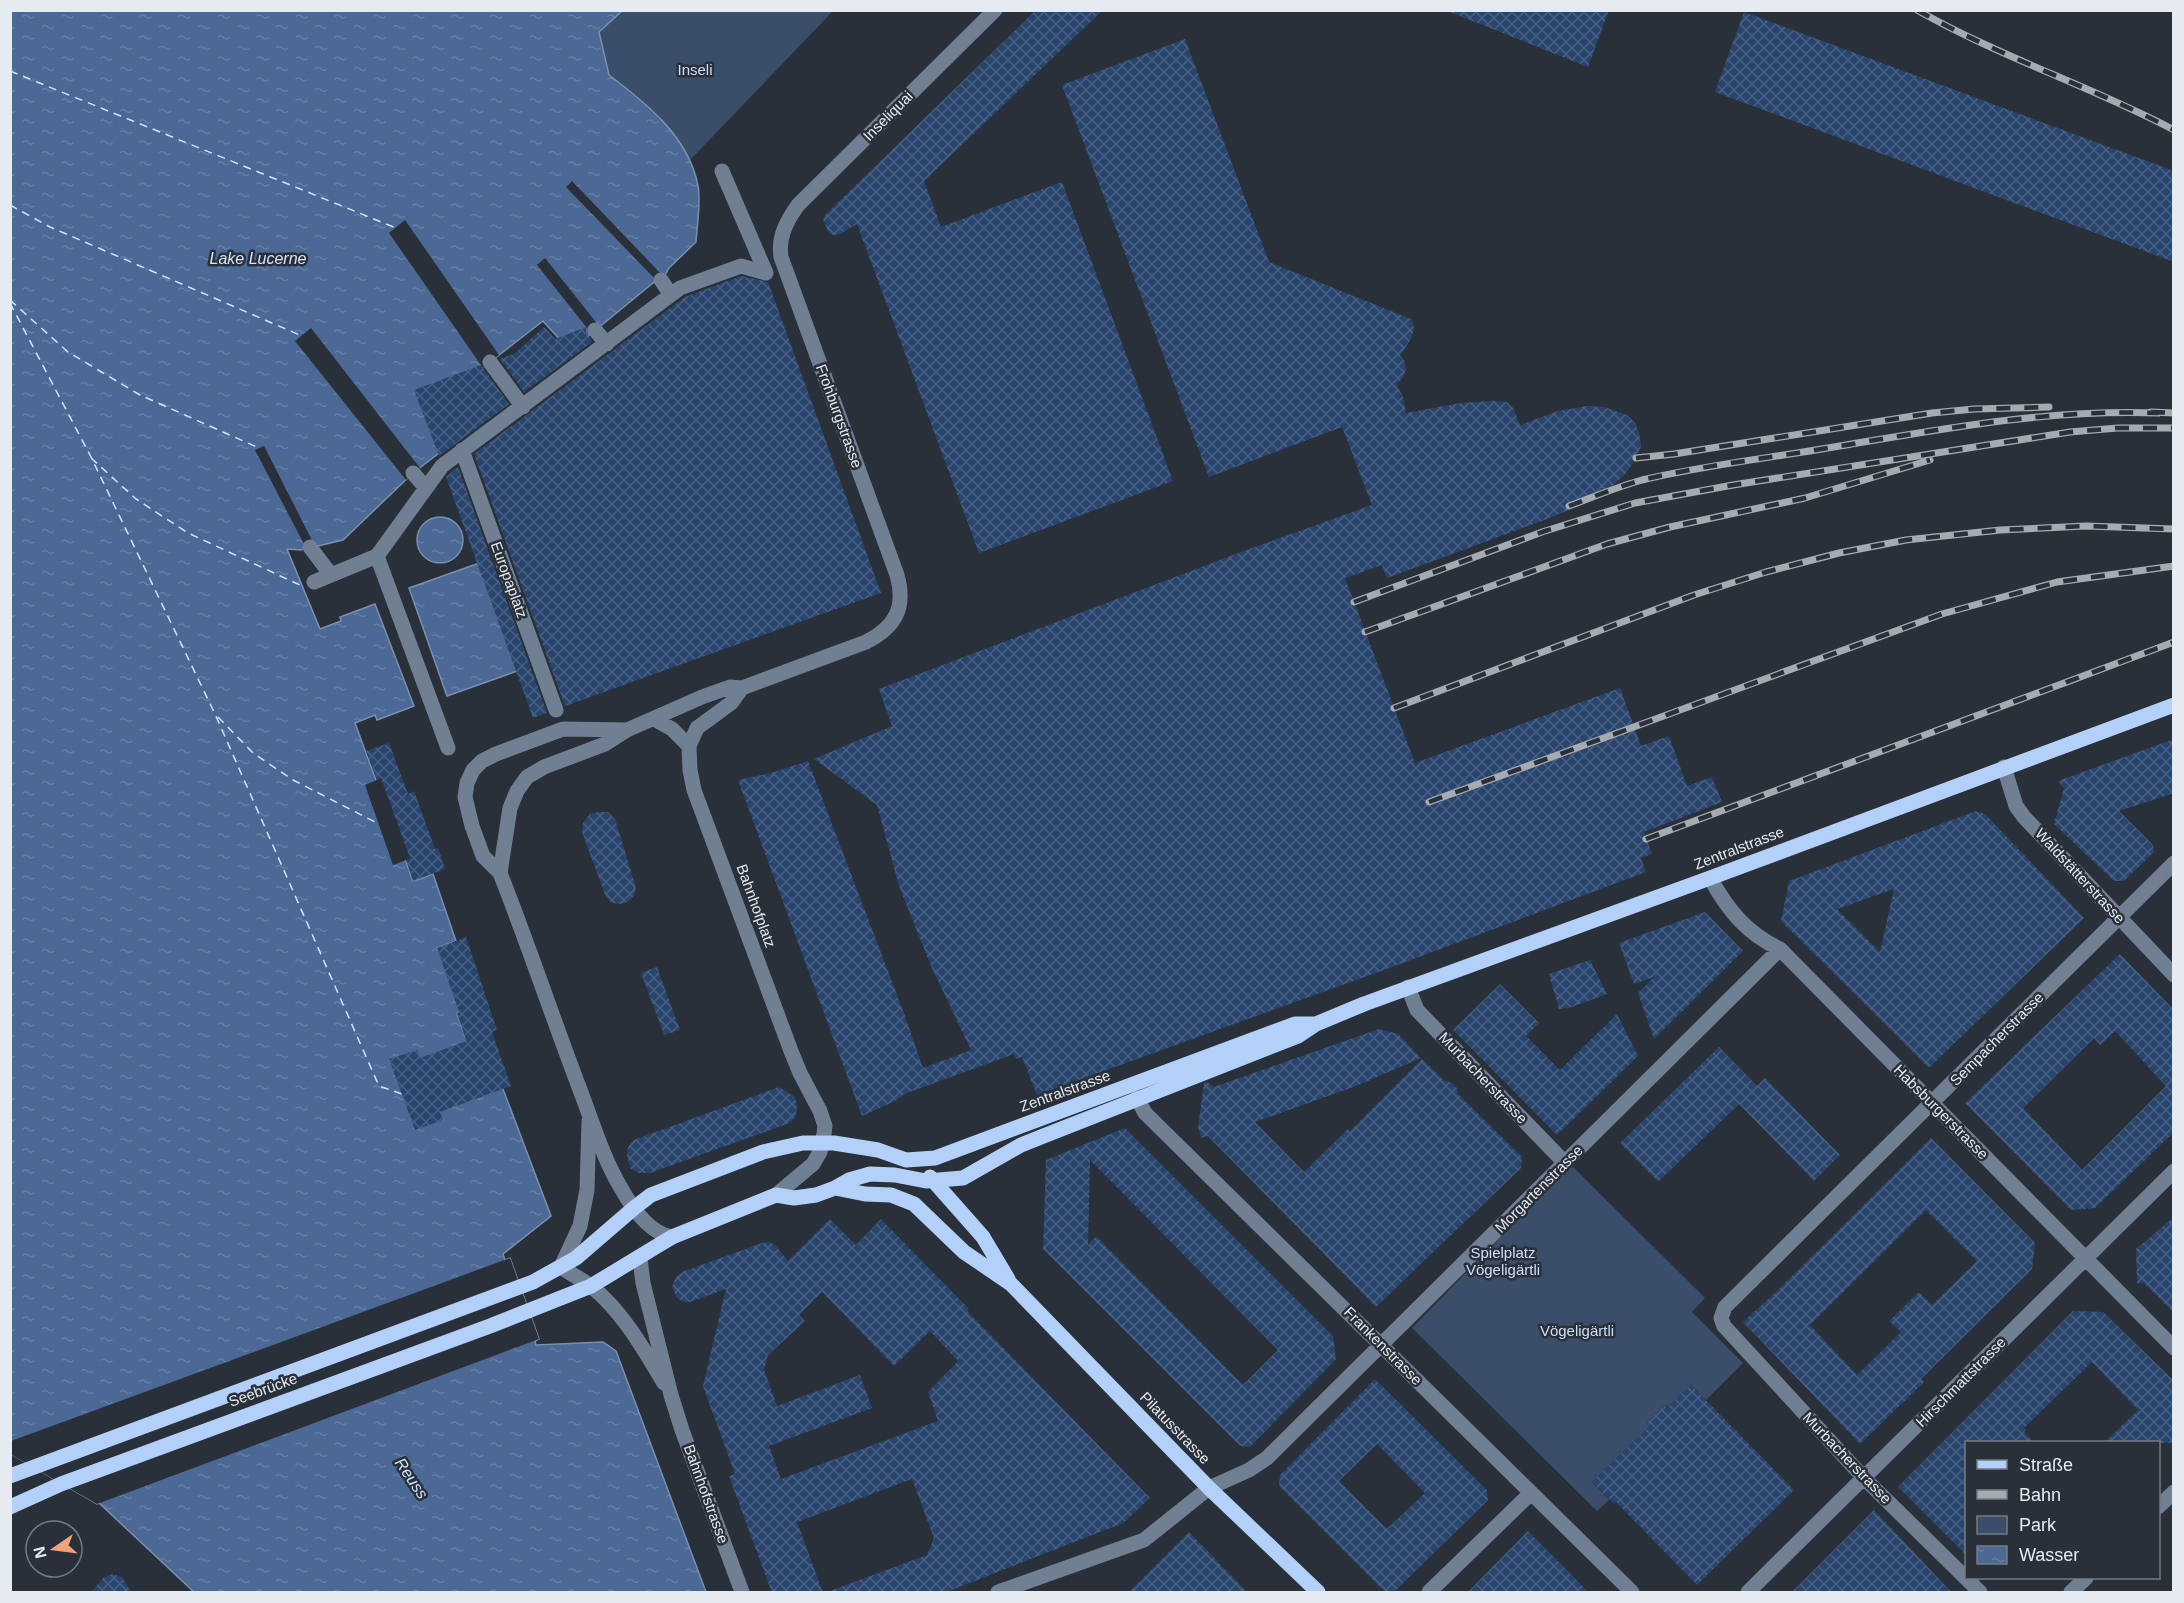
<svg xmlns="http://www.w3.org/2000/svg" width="2184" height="1603" font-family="Arial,sans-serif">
	<defs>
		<pattern id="water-ripples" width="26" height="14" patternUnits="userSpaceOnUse" patternTransform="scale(1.5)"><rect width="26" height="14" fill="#4b6994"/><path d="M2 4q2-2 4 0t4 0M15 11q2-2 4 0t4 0" fill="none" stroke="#657fa3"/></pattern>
		<pattern id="building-cross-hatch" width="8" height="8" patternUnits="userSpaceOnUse" patternTransform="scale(1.5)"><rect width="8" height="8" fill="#29456d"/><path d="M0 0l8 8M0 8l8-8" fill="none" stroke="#486082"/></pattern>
	</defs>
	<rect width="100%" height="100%" fill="#293039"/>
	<path fill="#3a4e69" d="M622,11h211l-144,150c-17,-37 -49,-62 -80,-86l-10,-43z
		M1571,1165l134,133 -13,14 51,51 -37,37 -15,-15 -23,22 -3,-2 -18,17 3,4 -58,56 17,18 -12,11 -185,-183z"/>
	<path fill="url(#water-ripples)" stroke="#7a90b0" stroke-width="1.5" d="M10,11h612l-23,21 10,43c37,28 80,62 89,111 3,16 -1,40 -2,56l-27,26 -5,9 -11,6 -83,68 -27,-30 -67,52 26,32 -89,68 -70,67 -42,10 -14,-1 33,80 21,-8 -1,-4 35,-13 39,102 -37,14 -2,-5 -20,8 58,158 20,-7 23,67 -19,7 39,58 -19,7 9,27 37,49 48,127 -48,38 2,6 5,-2 29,81 -4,2 1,4 67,-3 13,9 90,241h-512l-95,-89 -2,1 -86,-50z
		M417 540a23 23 0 1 1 46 0a23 23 0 1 1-46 0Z
		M485,561l38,108 -76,27 -38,-108z"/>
	<path fill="#293039" d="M572,181l92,96 -7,4 -91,-94z
		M405,220l94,135 -16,13 -94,-135z
		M545,258l54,68 -8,7 -54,-68z
		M311,328l109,140 -14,12 -111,-139z
		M264,446l51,100 -9,2 -51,-98z
		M379,779l30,80 -16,6 -28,-80z
		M510,1258l29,81 -442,165 -87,-50 1,-13z"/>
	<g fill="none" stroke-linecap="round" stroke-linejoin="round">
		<path stroke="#d0e4ff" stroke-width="1.5" stroke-dasharray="8 6" stroke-linecap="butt" d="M10,71l386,157
			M10,205l40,22 252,109
			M10,300l58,52 72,43 119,53
			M10,303l81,154 124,257 164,372 23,8
			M91,458l45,41 52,34 114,53
			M218,717l35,36 40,27 86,44"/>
	</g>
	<path fill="url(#building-cross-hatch)" fill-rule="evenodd" d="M1036,10h67l-179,171 17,46 121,-45 111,299 -194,72 -122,-329 -17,10 -7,1 -5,-3 -5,-13 2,-4z
		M1445,10h164l-21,57z
		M1744,12l430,159v91l-459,-170z
		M1185,39l84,223 142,57 3,8 -2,10 -12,19 5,6 1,7 -3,9 -7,6 7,13 3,16 55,-10 30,-2 16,1 6,6 7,17 38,-14 29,-5 17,1 23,8 8,8 4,9 2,14 -5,12 -9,14 -25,24 -55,23 -160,59 -5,-13 -37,13 70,185 205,-75 21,58 28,-10 18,50 25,-9 10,25 -78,30 8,22 -11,4 5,14 -262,98 -347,125 -15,-38 -6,2 -2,-5 -107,39 -14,9 -31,14 -124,-336 33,-7 37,-12 97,255 18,52 48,-18 -40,-84 -32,-80 -22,-81 -63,-46 78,-33 -13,-37 362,-137 131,-47 -30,-78 -133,50 -147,-392z
		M741,276l27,6 113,311 -316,113 -91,-252 211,-157z
		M544,327l11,12 31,-12v5l6,10 -68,50 -24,-33 14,-5z
		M481,365l28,39 -70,52 -25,-66z
		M458,467l89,246 -14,5 -87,-241z
		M2174,739v54l-55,18 34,34 1,7 -30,29h-10l-60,-57 10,-36 -6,-7z
		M389,743l19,51 6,-3 21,58 3,-1 7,21 -32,12 -7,-21 4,-2 -29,-80 -4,2 -11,-29z
		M1976,811l9,3 99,104 -155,150 -148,-147 8,-40zM1894,889l-14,63 -43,-43z
		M598,812h10l7,7 21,69 -2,7 -5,6 -8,3 -9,-1 -6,-6 -24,-65 1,-9 7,-9z
		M1705,912l38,39 -89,88 -16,-46 16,-16 -20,7 -15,-41z
		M466,937l31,93 -5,2 19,54 -71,26 3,8 -28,10 -26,-71 28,-9 3,8 46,-17 -9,-28 2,-1 -22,-64z
		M2120,954l54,56v122l-79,76 -24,2 -106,-107zM2115,1031l51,55 -84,84 -59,-62 71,-70 6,7z
		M1590,960l17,34 -38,14 -10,1 -10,-35z
		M657,967l23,63 -16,5 -23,-62z
		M1500,984l39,39 -13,13 34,34 13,-13 1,1v-2l43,-42 21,42 -81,79 -104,-105z
		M1379,1029l19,5 23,24 -65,28 -101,36 49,50 44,-43 2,2 72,-72 23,22 5,1 7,6 1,6 64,63 -1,11 -145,139 -168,-171 -7,2 -3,-11 6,-43 3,-2 7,5z
		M1719,1047l38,39 8,-8 75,77 -26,26 -75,-77 -81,78 -38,-39z
		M779,1087l16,10 2,8 -1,10 -4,6 -5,3 -137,49h-12l-8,-5 -3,-13 1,-8 6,-7z
		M1125,1128l208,208 3,23 -86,88 -10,-1 -197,-197 3,-89zM1090,1160l188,190 -35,35 -147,-149 -8,9z
		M1931,1138l104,105 -3,26 -111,110 3,3 -64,62 -117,-122 34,-31zM1926,1210l51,51 -45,44 -13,-13 -30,29 12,11 -44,43 -47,-50z
		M2174,1217v96l-30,-30h-7l-1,-34z
		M830,1219l26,26 25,-26 88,90 -2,2 183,187 -27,25 -179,70h-114v-2l97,-36 7,-17 -22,-59 -115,43 26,71h-51l-43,-117 6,-2 -32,-88 23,-97 -36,13h-7l-6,-4 -5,-11 4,-10 6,-5 80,-29 8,-1 6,4 12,15zM822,1292l72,74 36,-35 28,30 -30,31 10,29 -157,58 -12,-33 103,-38 -12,-33 -83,31 -13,-36 4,-15 37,-34 -6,-6z
		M2073,1311l30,1 71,69v62h-70l34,-33 -46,-48 -68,66 2,2 -2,2 10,11h-68v112l-68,-68z
		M1375,1379l112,111 1,10 -94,92h-9l-106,-106 1,-11zM1377,1444l48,49 -38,36 -48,-48z
		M1691,1385l103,105 -97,95 -81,-83 -2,2 -22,-22 58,-56 -3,-4 18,-17 2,3z
		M1874,1510l78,83h-161z
		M1528,1531l40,40 21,22h-122z
		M1189,1532l59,61h-120z
		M112,1574l10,3 9,15h-40l13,-15z"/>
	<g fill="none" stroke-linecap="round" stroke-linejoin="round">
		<path stroke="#717f93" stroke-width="15" d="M722,171l44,102
			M661,280l10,15
			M595,330l12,14
			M490,362l33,45
			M462,450l94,260
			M413,473l13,15
			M310,547l21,28
			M377,556l71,192
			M314,582l63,-26 65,-90 238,-178 61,-22 25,7
			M654,719l18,10 17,17 1,24 4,20 97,261 9,22 20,38 5,15 -1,8 -4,18 -7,12 -37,31
			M627,730l-64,-1 -67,25 -14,7 -9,9 -6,13 -2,14 7,29 11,30 17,17c28,71 52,143 79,214 13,34 24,71 42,101 11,20 28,45 51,49
			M689,746l8,-18 34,-25 11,-15
			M2004,767l12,39 8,11 150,158
			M500,873l10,-65 7,-17 10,-14 17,-10 61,-23 22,-14 75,-33 28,-10 12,1 124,-46c30,-15 40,-35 31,-67l-116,-318c-3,-20 5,-35 17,-52l197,-195
			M1710,878c18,32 36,55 70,71l394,399
			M1408,987l9,23 148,153
			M1137,1098l8,15 487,479
			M589,1121l-2,69 -7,36 -19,41c10,7 22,13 31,20 31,25 52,63 72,96
			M640,1258l3,25 28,112 11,35 60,162
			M2158,1507l16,-15
			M998,1592l146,-52 65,-52 40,-18 18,-12 513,-509
			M1429,1592l102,-99
			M1748,1592l426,-421
			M1980,1592l-116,-114 -140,-152 -3,-8 4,-11 449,-444
			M2071,1592l15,-14"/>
		<path stroke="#b3d0f9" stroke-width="15" d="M930,1177l53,60 25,42
			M835,1188l30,6 26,1 23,9 50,48 47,32 198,204 109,104
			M10,1476l523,-194 43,-24 58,-50 17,-13 112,-43 40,-9h31l44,7 28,10 29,-2 360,-134h21
			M10,1507l51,-23 429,-158 101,-40 81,-49 104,-42 18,3 22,-3 19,-7 14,-8 21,-6 25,1 31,6 37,-3 58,-33 25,-10 252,-99 18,-12 48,-20 346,-126 464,-173"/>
		<defs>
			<path id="rail" d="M1917,10c83,47 173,76 257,120
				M2151,412l23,1
				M1636,458l38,-4 258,-41 42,-4 75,-2
				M1569,506c24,-9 48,-19 73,-26 63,-15 128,-22 192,-33 108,-18 213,-38 324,-34
				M1354,602l188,-70 93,-29 98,-18 337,-53 48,-4h56
				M1365,632l242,-88 63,-17 135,-29 125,-38
				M1394,708l300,-113 72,-23 73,-19 67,-13 94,-10 86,-4 88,3
				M1429,802l513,-188 115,-32 117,-16
				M1646,839l528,-197"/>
		</defs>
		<use href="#rail" stroke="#a6abb2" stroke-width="7"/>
		<use href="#rail" stroke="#293039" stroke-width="4.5" stroke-dasharray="14" stroke-linecap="butt"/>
	</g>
	<g text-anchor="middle" stroke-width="5" stroke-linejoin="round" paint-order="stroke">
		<g font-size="15" fill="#ccdffb" stroke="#293039">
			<text x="695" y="75">Inseli</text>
			<text x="1503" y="1258">Spielplatz<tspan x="1503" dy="17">Vögeligärtli</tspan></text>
			<text x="1577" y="1336">Vögeligärtli</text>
		</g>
		<g font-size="15" fill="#e6ebf1" stroke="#293039">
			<text transform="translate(888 116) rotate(-45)" y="5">Inseliquai</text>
			<text transform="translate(839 416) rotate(70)" y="5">Frohburgstrasse</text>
			<text transform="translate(509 580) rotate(70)" y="5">Europaplatz</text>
			<text transform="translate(1739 848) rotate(-21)" y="5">Zentralstrasse</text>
			<text transform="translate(2080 876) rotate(47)" y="5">Waldstätterstrasse</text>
			<text transform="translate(756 906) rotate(70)" y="5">Bahnhofplatz</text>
			<text transform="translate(1997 1039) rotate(-45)" y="5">Sempacherstrasse</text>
			<text transform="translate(1483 1078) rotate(46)" y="5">Murbacherstrasse</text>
			<text transform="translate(1065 1091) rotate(-20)" y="5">Zentralstrasse</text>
			<text transform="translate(1941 1112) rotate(45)" y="5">Habsburgerstrasse</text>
			<text transform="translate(1539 1189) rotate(-45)" y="5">Morgartenstrasse</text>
			<text transform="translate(1383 1346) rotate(45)" y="5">Frankenstrasse</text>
			<text transform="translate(1961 1382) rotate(-45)" y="5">Hirschmattstrasse</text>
			<text transform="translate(263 1390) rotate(-20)" y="5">Seebrücke</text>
			<text transform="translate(1175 1428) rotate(46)" y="5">Pilatusstrasse</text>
			<text transform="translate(1847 1458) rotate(46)" y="5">Murbacherstrasse</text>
			<text transform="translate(706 1494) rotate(70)" y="5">Bahnhofstrasse</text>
		</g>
		<g font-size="16" font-style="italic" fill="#d0e4ff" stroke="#293039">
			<text x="258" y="264">Lake Lucerne</text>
			<text transform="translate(412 1478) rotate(56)" y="6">Reuss</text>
		</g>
	</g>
	<rect width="2184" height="1603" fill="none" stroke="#e6ebf1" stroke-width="24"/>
	<rect x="1965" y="1441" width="195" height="138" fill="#293039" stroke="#757b83" stroke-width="1.5"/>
	<rect x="1977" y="1460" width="30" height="9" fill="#b3d0f9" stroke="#757b83" stroke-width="1.5"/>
	<text x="2019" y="1471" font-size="18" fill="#e6ebf1">Straße</text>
	<rect x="1977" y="1490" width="30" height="9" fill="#a6abb2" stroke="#757b83" stroke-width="1.5"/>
	<text x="2019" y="1501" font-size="18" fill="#e6ebf1">Bahn</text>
	<rect x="1977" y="1516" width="30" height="18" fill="#3a4e69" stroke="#757b83" stroke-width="1.5"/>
	<text x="2019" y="1531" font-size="18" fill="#e6ebf1">Park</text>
	<rect x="1977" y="1546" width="30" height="18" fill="url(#water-ripples)" stroke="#757b83" stroke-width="1.5"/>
	<text x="2019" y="1561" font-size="18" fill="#e6ebf1">Wasser</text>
	<g transform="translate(54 1549) rotate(256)"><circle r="28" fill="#293039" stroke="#757b83" stroke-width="1.5"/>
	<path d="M0-4.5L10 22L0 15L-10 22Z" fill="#f0a27a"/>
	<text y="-9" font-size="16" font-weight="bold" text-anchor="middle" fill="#e6ebf1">N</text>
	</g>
</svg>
